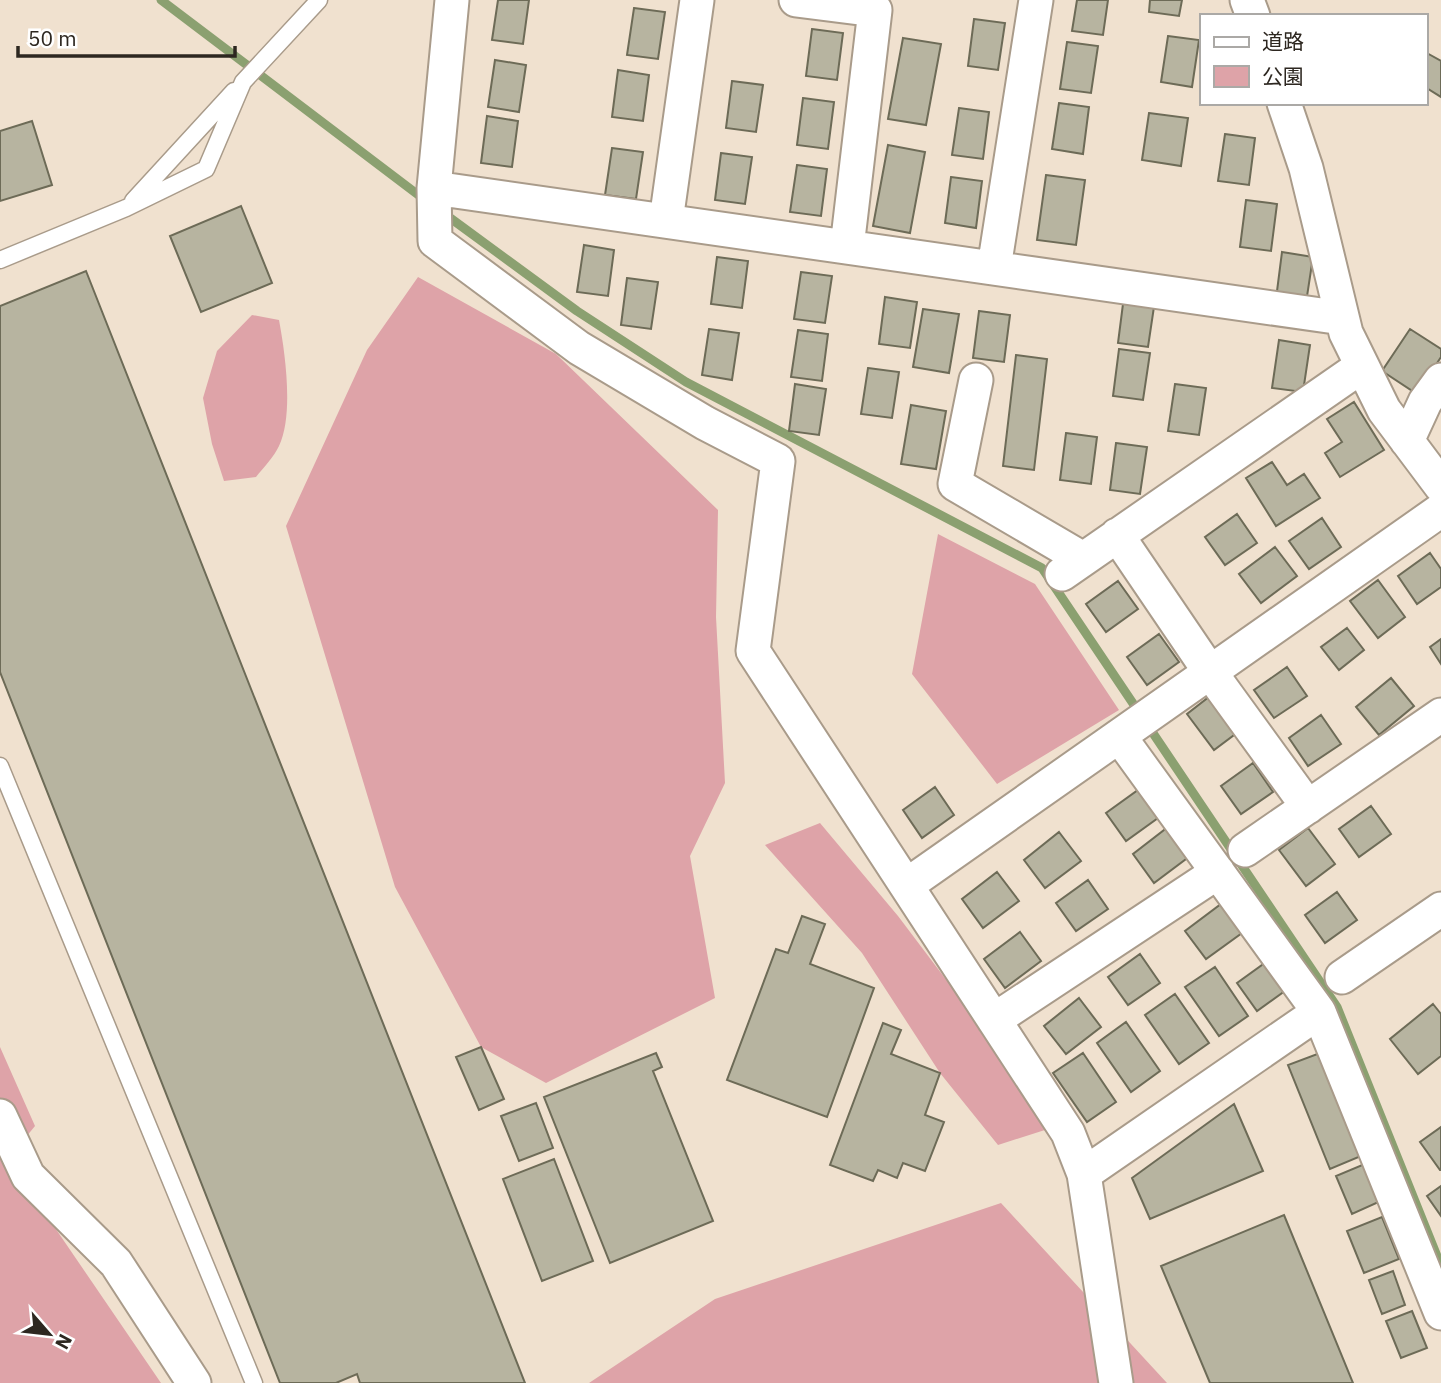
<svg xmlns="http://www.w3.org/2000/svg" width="1441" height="1383" font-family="'IBM Plex Sans','Noto Sans JP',sans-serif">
	<rect width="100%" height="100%" fill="#f0e1cf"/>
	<path fill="#dea3a8" d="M418,277l138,77 162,156 -2,107 9,166 -35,73 25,142 -169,85 -65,-36 -86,-160 -109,-361 81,-176z
		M252,315l27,5c6,32 15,95 0,126 -5,11 -16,22 -23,31l-32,4 -12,-37 -9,-46 14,-47z
		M938,534l97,50 84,126 -122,74 -85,-110z
		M820,823l78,93 74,98 76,115 -50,16 -58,-72 -78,-120 -97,-108z
		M0,1047l35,79 -27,33 153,224h-161z
		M1001,1203l166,180h-578l126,-84z"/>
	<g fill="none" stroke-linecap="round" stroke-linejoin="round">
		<path stroke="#8ba070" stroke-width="9" d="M161,0l264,200
			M442,212l135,99 109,71 356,186 295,439 104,259"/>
	</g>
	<path fill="#b7b4a0" stroke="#6d6b57" stroke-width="2" d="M498,0h31l-6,44 -31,-4z
		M1077,0h31l-5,35 -31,-4z
		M1150,0h32l-3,16 -30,-4z
		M634,8l31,4 -7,47 -31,-4z
		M974,19l31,4 -7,47 -30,-4z
		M812,29l31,4 -6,47 -31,-4z
		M1168,36l31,4 -7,47 -31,-5z
		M903,38l38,6 -15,81 -38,-6z
		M1067,42l31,4 -7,47 -31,-4z
		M1425,52l16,9v36l-16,-10z
		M495,60l31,5 -7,47 -31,-5z
		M618,70l31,5 -6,46 -31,-4z
		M732,81l31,4 -7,47 -30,-4z
		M803,98l31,4 -6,47 -31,-4z
		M1059,103l30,4 -6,47 -31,-5z
		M959,108l30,4 -6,47 -31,-4z
		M1149,113l39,5 -7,48 -39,-6z
		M487,116l31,5 -6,46 -31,-4z
		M32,121l20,64 -52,16v-70z
		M1225,134l30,4 -6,47 -31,-4z
		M888,145l37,7 -15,81 -37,-7z
		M612,148l31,4 -7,47 -31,-4z
		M721,153l31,4 -7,47 -30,-4z
		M797,165l30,4 -6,47 -31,-4z
		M1046,175l39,5 -9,65 -39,-5z
		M951,177l31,4 -6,47 -31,-5z
		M1246,200l31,4 -6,47 -31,-4z
		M241,206l31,77 -71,29 -31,-76z
		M584,245l30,5 -6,46 -31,-4z
		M1282,252l31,5 -7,46 -30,-4z
		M717,257l31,4 -6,47 -31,-4z
		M86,271l439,1112h-165l-3,-9 -21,9h-56l-280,-711v-366z
		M801,272l31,4 -7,47 -31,-4z
		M627,278l31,4 -7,47 -30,-4z
		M1124,296l31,4 -7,47 -30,-4z
		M885,297l32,5 -7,46 -31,-4z
		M923,309l36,5 -10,59 -36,-6z
		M979,311l31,4 -6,47 -31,-4z
		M709,329l30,4 -7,47 -30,-5z
		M1410,329l31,20v8l-24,37 -35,-23z
		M798,330l30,4 -6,47 -31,-4z
		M1279,340l31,5 -7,47 -31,-4z
		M1119,349l31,4 -7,47 -30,-4z
		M1016,355l31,4 -13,111 -31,-4z
		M868,368l31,4 -7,46 -31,-4z
		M795,384l31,5 -7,46 -30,-4z
		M1175,384l31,4 -7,47 -31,-4z
		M1354,402l30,48 -44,27 -15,-24 17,-11 -15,-23z
		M911,405l35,6 -10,58 -35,-5z
		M1066,433l31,4 -6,47 -31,-4z
		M1116,443l31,4 -7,47 -30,-4z
		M1272,462l15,23 17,-11 16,24 -44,28 -30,-48z
		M1237,514l20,29 -32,22 -20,-28z
		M1322,518l19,29 -32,22 -20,-28z
		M1275,547l22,29 -36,27 -22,-29z
		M1430,553l11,16v18l-24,17 -19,-28z
		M1378,580l27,37 -27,21 -28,-37z
		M1118,581l20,28 -32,23 -20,-28z
		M1347,628l17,22 -25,20 -18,-23z
		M1159,634l20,28 -32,23 -20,-28z
		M1441,639v25l-11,-17z
		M1287,667l20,29 -33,22 -20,-28z
		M1391,678l23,28 -35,29 -23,-28z
		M1214,693l28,36 -28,21 -27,-36z
		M1321,715l20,29 -33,22 -19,-28z
		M1253,763l20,29 -32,22 -20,-28z
		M935,787l19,28 -32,23 -19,-28z
		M1138,790l20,28 -32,23 -20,-28z
		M1371,806l20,28 -32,23 -20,-28z
		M1168,827l22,29 -36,27 -21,-29z
		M1308,828l27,36 -29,22 -27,-36z
		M1059,832l22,29 -36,27 -21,-28z
		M997,872l22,29 -36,27 -21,-29z
		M1088,880l20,29 -32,22 -20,-28z
		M1337,892l20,28 -32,23 -20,-28z
		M1221,904l21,29 -36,26 -21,-28z
		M802,916l23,8 -15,40 64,24 -47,129 -100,-37 49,-131 12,4z
		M1020,932l21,29 -36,27 -21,-29z
		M1140,954l20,29 -32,22 -20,-28z
		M1269,960l20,28 -32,23 -20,-28z
		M1215,967l33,49 -29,20 -34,-49z
		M1175,994l34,49 -30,21 -34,-49z
		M1079,998l22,29 -35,27 -22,-28z
		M1433,1004l8,10v42l-23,18 -28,-35z
		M1126,1022l34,49 -29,21 -34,-49z
		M883,1023l18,7 -10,24 49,19 -15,42 19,7 -19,49 -22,-8 -6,15 -19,-8 -5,11 -43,-16z
		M481,1047l23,52 -25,11 -23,-53z
		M656,1053l6,14 -9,4 60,150 -103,42 -66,-166z
		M1083,1053l33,49 -29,20 -34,-49z
		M1320,1053l41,103 -31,13 -42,-104z
		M536,1103l17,45 -34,13 -18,-45z
		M1234,1104l29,67 -113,48 -18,-41z
		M1441,1127v43h-1l-20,-28z
		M554,1159l39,102 -51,20 -39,-102z
		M1367,1163l16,37 -31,14 -16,-38z
		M1441,1186v30l-14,-20z
		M1284,1215l69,168h-143l-49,-117z
		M1382,1217l17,42 -35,14 -17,-42z
		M1393,1271l12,34 -23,9 -13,-34z
		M1412,1311l15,37 -26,10 -15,-37z"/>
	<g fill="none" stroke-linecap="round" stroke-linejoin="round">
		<defs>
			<path id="service" d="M133,201l101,-110
				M0,260l126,-52 80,-39 37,-87 76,-82
				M0,766l254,617"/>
			<path id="minor" d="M452,0l-18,188 1,53 144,107 126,75 73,38 -25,190 315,482 16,41
				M796,0l79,10 -28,237
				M1247,0l6,16
				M1284,103l22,65 40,165 38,77 57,76
				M434,188l908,130
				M666,221l31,-221
				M994,268l42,-268
				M976,380l-21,104 128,75
				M1407,441l18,-39 16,-22
				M1117,535l93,137 98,135
				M1062,574l300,-208
				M1245,850l196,-135
				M907,885l534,-375
				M1342,977l99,-68
				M1319,1012l122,301
				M994,1020l224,-148
				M0,1116l28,60 88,87 78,120
				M1116,1383l-32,-209 235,-162 -200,-276"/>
		</defs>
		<use href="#service" stroke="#a99b8a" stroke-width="19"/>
		<use href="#minor" stroke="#a99b8a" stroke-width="37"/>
		<use href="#service" stroke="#fff" stroke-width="16"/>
		<use href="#minor" stroke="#fff" stroke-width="33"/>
	</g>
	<rect x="1200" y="14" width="228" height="91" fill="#ffffff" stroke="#aba9a6" stroke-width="2"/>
	<rect x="1214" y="37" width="35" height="10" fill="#ffffff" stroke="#aba9a6" stroke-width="2"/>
	<text x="1262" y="49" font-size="21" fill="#2d2720">道路</text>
	<rect x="1214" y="66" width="35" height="21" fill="#dea3a8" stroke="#aba9a6" stroke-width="2"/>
	<text x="1262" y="84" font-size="21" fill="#2d2720">公園</text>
	<g transform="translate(49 1334) rotate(118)" stroke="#ffffff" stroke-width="5" paint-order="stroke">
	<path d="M0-5L12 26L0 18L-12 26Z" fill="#2d2720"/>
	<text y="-10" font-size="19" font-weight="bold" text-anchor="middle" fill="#2d2720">N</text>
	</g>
	<path d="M18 46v10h217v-10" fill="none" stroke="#2d2720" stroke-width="3.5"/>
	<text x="28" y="46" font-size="21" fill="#2d2720" stroke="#ffffff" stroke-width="5" paint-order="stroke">50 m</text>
</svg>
